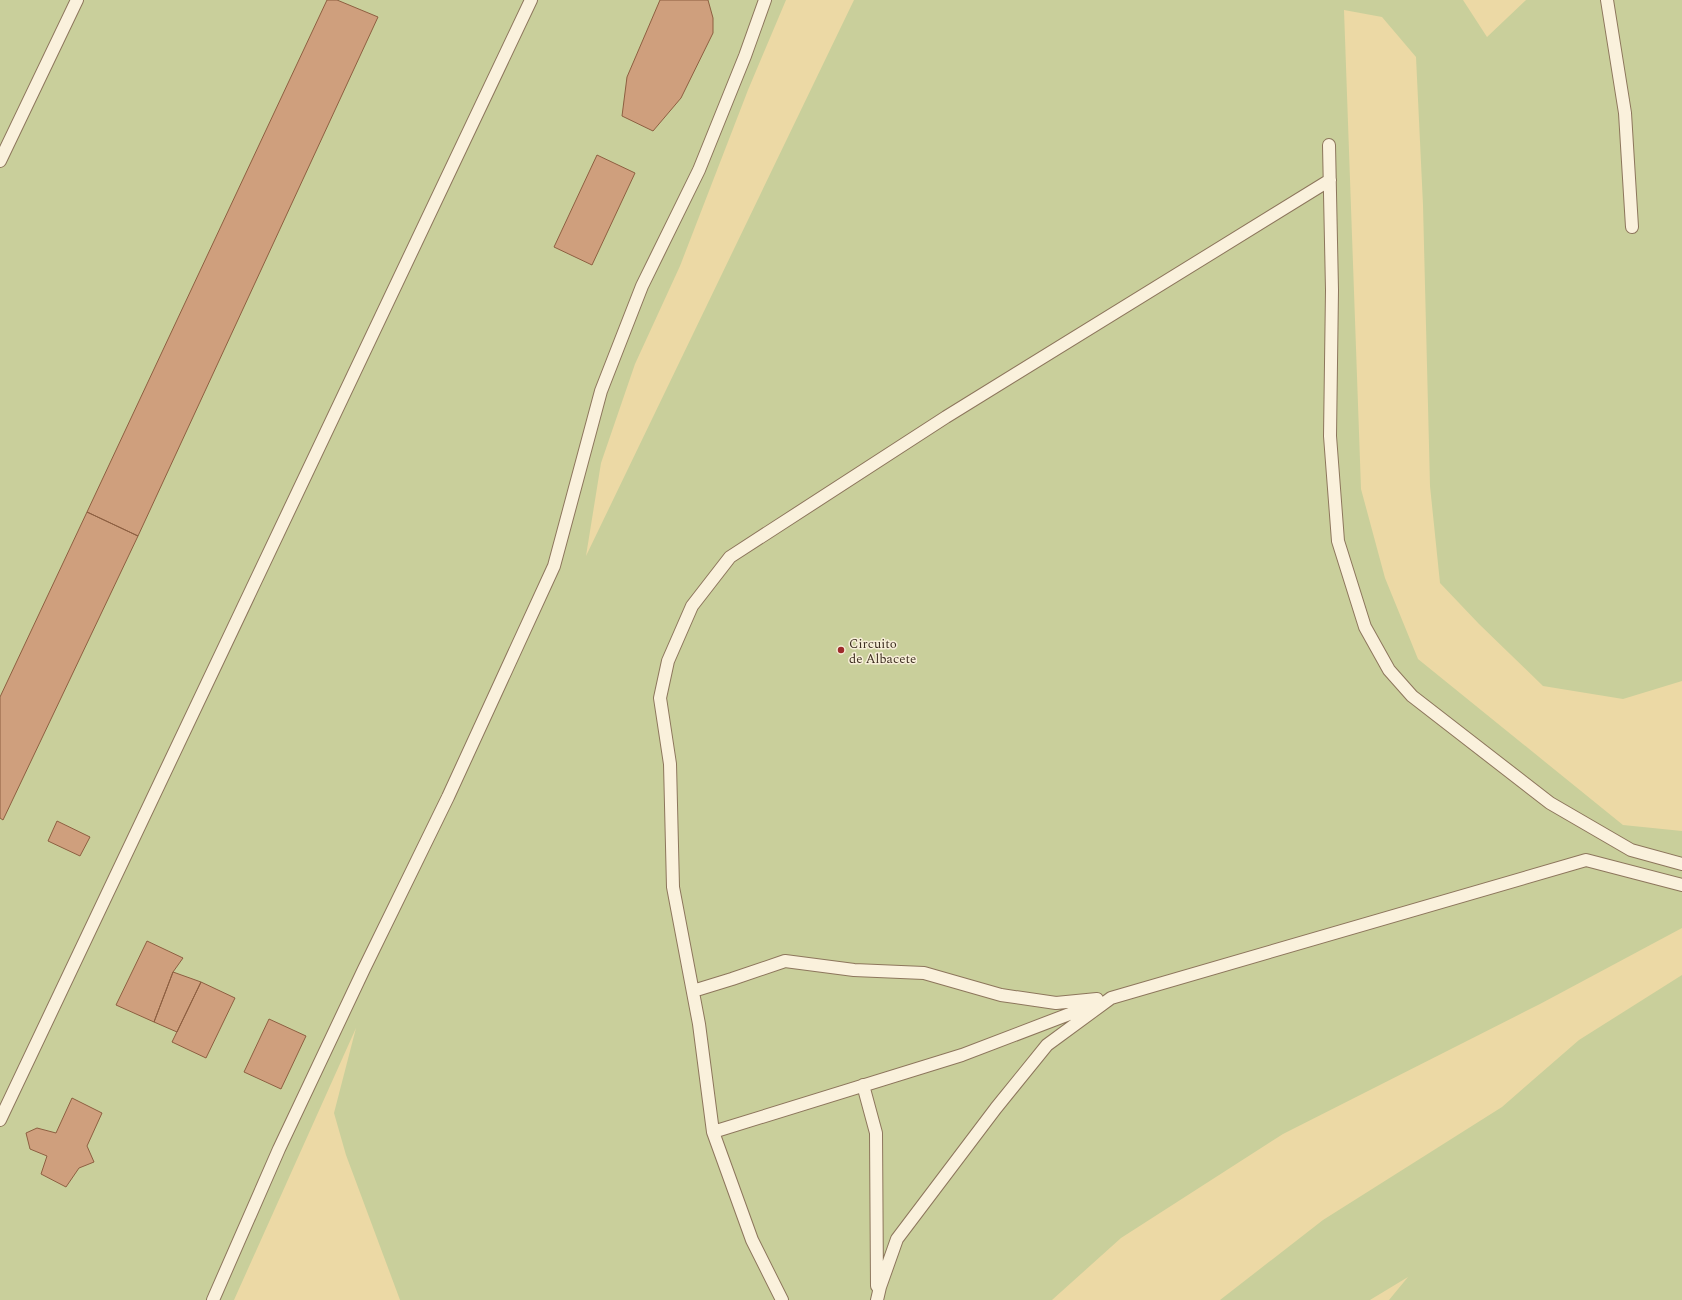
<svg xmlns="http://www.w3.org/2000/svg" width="1682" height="1300" font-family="Spectral,serif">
	<rect width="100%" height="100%" fill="#f0e4c8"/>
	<path fill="#c9cf9b" d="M0,0h1682v1300h-1682z"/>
	<path fill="#ecd9a5" d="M786,0h68l-268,556 15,-93 34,-99 45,-98 68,-176z
		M1463,0h63l-39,37z
		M1344,10l38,7 34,40 7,148 7,281 10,97 39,41 64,62 80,13 59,-18v150l-59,-6 -205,-166 -33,-81 -24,-89z
		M1682,928v47l-103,65 -77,67 -179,113 -103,80h-168l69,-62 162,-104 257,-130z
		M356,1028l-22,85 12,42 54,145h-166z
		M1408,1277l-19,23h-19z"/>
	<path fill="#cf9f7d" stroke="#8d5f41" d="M327,0h10l41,17 -240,519 -51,-24z
		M660,0h48l5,18v15l-32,65 -28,33 -31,-15 5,-39z
		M597,155l38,18 -43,92 -38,-18z
		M87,512l51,24 -135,284 -3,-2v-121z
		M57,821l33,16 -10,19 -32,-15z
		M147,941l36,17 -10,14 -19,50 -38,-17z
		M173,972l28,10 -24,50 -23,-10z
		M201,982l34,16 -29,60 -34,-16z
		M269,1019l37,17 -25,53 -37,-17z
		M72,1098l30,15 -15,33 7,16 -15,6 -13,19 -25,-13 6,-18 -17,-7 -4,-16 11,-5 19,5z"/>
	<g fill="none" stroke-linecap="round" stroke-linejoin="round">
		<defs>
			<path id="lane" d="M1607,0l18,113 7,114
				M1329,145l3,145 -2,146 8,105 27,86 24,43 23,26 138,107 81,47 51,14
				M0,161l77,-161
				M693,991l39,-12 53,-18 69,9 70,3 77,22 55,8 41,-4
				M863,1085l13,48 1,153
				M0,1120l531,-1120
				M713,1132l-14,-108 -26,-137 -3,-123 -10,-66 8,-37 24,-55 38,-49 216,-140 384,-237
				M213,1300l66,-151 85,-180 84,-172 106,-231 47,-175 41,-105 57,-116 46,-114 20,-56
				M782,1300l-30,-60 -39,-108 249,-77 131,-50
				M877,1300l3,-13 17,-48 99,-131 51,-63 64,-47 475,-138 96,25"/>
		</defs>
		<use href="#lane" stroke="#8d765c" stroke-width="14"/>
		<use href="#lane" stroke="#faf1dc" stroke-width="12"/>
	</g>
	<circle fill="#9e2a2b" stroke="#f7eed8" stroke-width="1.5" cx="841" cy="650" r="4"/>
	<g text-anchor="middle" stroke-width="3" stroke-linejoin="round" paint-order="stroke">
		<g font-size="13" fill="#3d2e20" stroke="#f7eed8" text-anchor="start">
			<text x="849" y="648">Circuito<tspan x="849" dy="15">de Albacete</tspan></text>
		</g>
	</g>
</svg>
